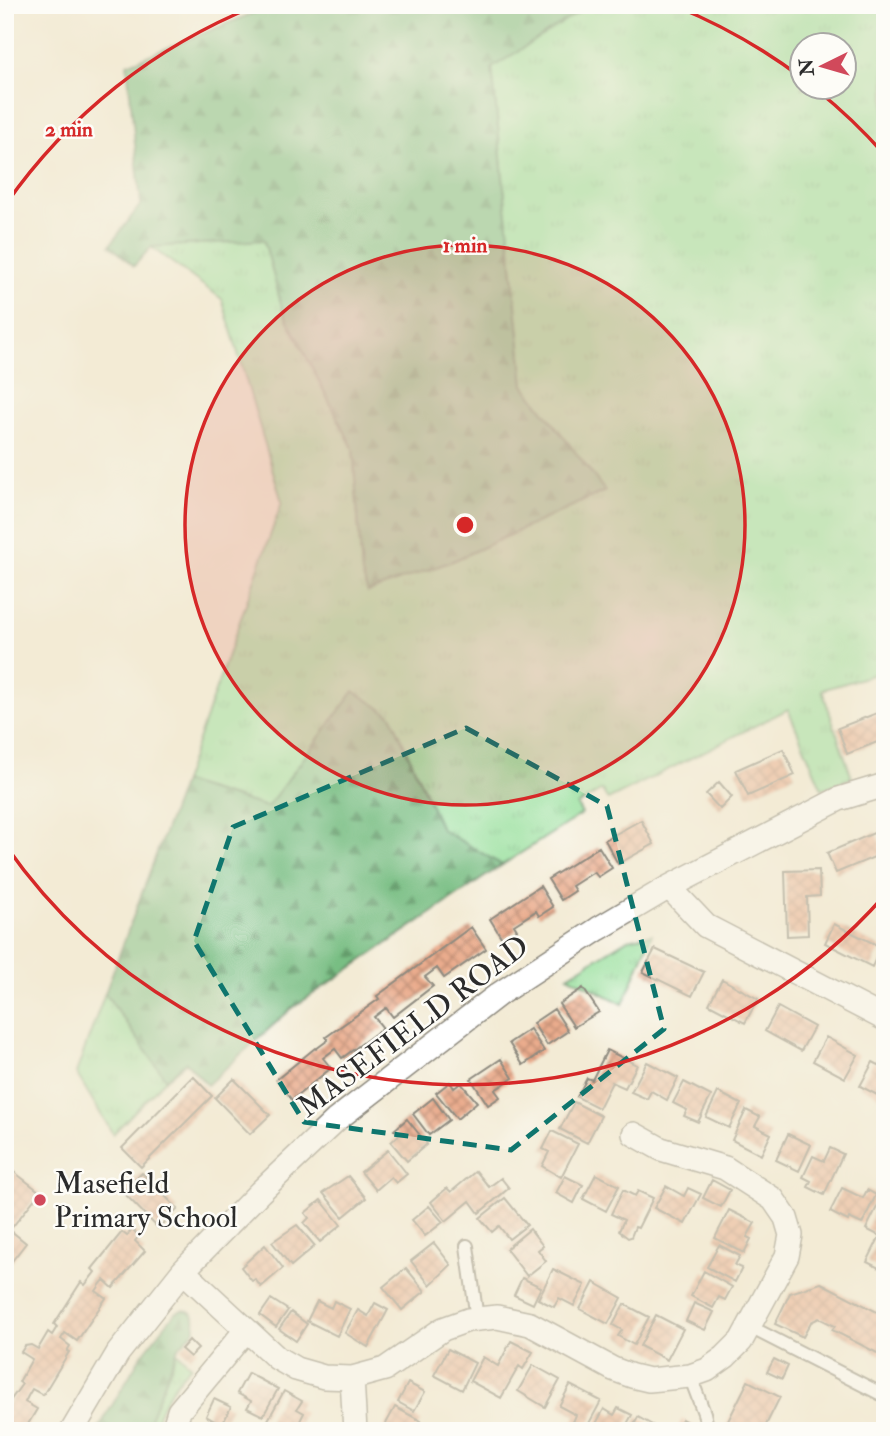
<svg xmlns="http://www.w3.org/2000/svg" width="890" height="1436" font-family="'IM FELL Double Pica',serif">
	<defs>
		<pattern id="grass-tufts" width="24" height="20" patternUnits="userSpaceOnUse" patternTransform="scale(1.75)"><rect width="24" height="20" fill="#95df9b"/><path d="M3 7l-1-3M5 7V3M7 7l1-3M15 17l-1-3M17 17v-4M19 17l1-3" fill="none" stroke="#81c086"/></pattern>
		<pattern id="forest-firs" width="22" height="20" patternUnits="userSpaceOnUse" patternTransform="scale(1.75)"><rect width="22" height="20" fill="#78be83"/><path d="M5 1l3.5 6h-7zM16 11l3.5 6h-7z" fill="#639b6b"/></pattern>
		<pattern id="building-cross-hatch" width="8" height="8" patternUnits="userSpaceOnUse" patternTransform="scale(1.75)"><rect width="8" height="8" fill="#eaac8d"/><path d="M0 0l8 8M0 8l8-8" fill="none" stroke="#be8c73"/></pattern>
	</defs>
	<rect width="100%" height="100%" fill="#fdfcf7"/>
	<filter id="ink" filterUnits="userSpaceOnUse"><feTurbulence type="fractalNoise" baseFrequency=".0143" numOctaves="2"/><feDisplacementMap in="SourceGraphic" scale="14" xChannelSelector="R" yChannelSelector="G"/><feConvolveMatrix kernelMatrix="1 2 1 2 8 2 1 2 1" color-interpolation-filters="sRGB"/></filter>
	<filter id="wash" filterUnits="userSpaceOnUse"><feTurbulence type="fractalNoise" baseFrequency=".00686" numOctaves="4" result="noise"/><feDisplacementMap in="SourceGraphic" scale="28" xChannelSelector="R" yChannelSelector="G"/><feGaussianBlur stdDeviation="1.57" result="paint"/><feColorMatrix in="noise" values="0 0 0 0 0 0 0 0 0 0 0 0 0 0 0 0 0 1.4 0 .05"/><feComposite in="paint" operator="in"/></filter>
	<g filter="url(#wash)">
		<rect width="100%" height="100%" fill="#f3ebd5"/>
		<path fill="url(#grass-tufts)" stroke="#608563" stroke-width="2" fill-rule="evenodd" d="M590,5h295v666l-63,19 30,88 -30,11 -34,-80 -180,91 -6,-10 -25,15 5,9 -80,51 -61,-36 -50,-114 -37,-23 -87,115 -84,-25 99,-280 -60,-203 -71,-52 113,-7 19,71 70,137 9,125 6,19 87,-32 150,-69 -81,-106 -32,-318zM802,46h42v42h-42z
			M652,934l-29,70 -55,-28 60,-37z
			M105,993l61,86 -53,55 -37,-61z
			M177,1352l14,14c-19,19 -32,39 -37,65h-9z"/>
		<path fill="url(#forest-firs)" stroke="#527457" stroke-width="2" d="M273,5h317l-98,63 32,317 81,106 -150,69 -87,32 -6,-18 -9,-126 -70,-137 -19,-71 -113,7 -17,19 -24,-21 31,-41 -14,-140z
			M354,691l37,24 50,114 61,36 -211,144 -84,76 -21,-23 -20,17 -61,-86 78,-211 84,25z
			M182,1310l7,1 5,5 1,14 -17,18 -33,83h-48l44,-75 34,-43z"/>
		<g id="blocks">
			<path fill="url(#building-cross-hatch)" d="M885,710v29l-38,15 -9,-26z
				M783,749l12,26 -47,21 -12,-26z
				M719,782l13,15 -12,12 -14,-15z
				M641,820l13,24 -36,20 -13,-24z
				M876,832l8,21 -48,20 -9,-20z
				M599,847l13,21 -14,9 -4,-5 -22,14 3,5 -14,9 -13,-21z
				M819,870l1,26 -13,1 1,38 -21,1 -2,-65z
				M540,886l13,21 -14,9 -3,-5 -22,14 3,5 -14,10 -13,-21z
				M834,924l47,23 -9,20 -47,-24z
				M471,927l15,22 -42,29 -7,-10 -12,9 8,9 -40,31 -7,-9 -12,9 9,11 -41,30 -7,-9 -12,9 8,10 -39,32 -16,-20 39,-32 1,1 12,-9 -2,-3 53,-38 -2,-3z
				M655,949l49,23 -12,24 -49,-24z
				M722,979l36,20 -13,24 -36,-19z
				M583,988l16,24 -25,15 -15,-23z
				M778,1007l36,20 -13,24 -36,-20z
				M554,1009l14,22 -21,14 -14,-22z
				M530,1029l14,22 -21,14 -14,-22z
				M826,1037l32,18 -13,23 -32,-17z
				M607,1050l30,15 -12,23 -13,-6 -13,26 -22,-11 10,-19 5,2z
				M501,1059l12,19 -18,12 5,7 -12,8 -17,-26z
				M647,1062l31,16 -11,22 -16,-9 -4,8 -16,-7z
				M873,1062l12,6v31l-25,-13z
				M193,1076l19,20 -71,71 -19,-19z
				M234,1079l36,36 -20,19 -35,-36z
				M450,1082l4,6 7,-5 16,19 -20,17 -21,-26z
				M684,1082l27,14 -13,26 -14,-6 3,-6 -14,-7z
				M718,1092l23,12 -12,24 -23,-11z
				M433,1098l16,22 -20,15 -16,-21z
				M574,1102l27,14 -14,27 -27,-14z
				M746,1110l14,7 -5,9 16,8 -10,21 -29,-15z
				M407,1119l20,25 -20,17 -16,-19 8,-7 -5,-5z
				M552,1131l26,13 -17,33 -19,-11 7,-14 -6,-3z
				M788,1134l23,11 -12,26 -23,-11z
				M830,1148l13,6 -19,41 -16,-8 3,-6 -8,-4 10,-21 11,5z
				M388,1150l19,24 -11,9 -5,-6 -15,13 -15,-18z
				M9,1168l31,24 -30,38 16,13 -21,27v-97z
				M476,1171l13,16 12,-9 8,10 -30,25 -9,-12 -24,20 -15,-19 16,-14 4,4z
				M142,1173l36,36 -20,19 -35,-36z
				M596,1174l23,12 -13,25 -23,-12z
				M348,1176l18,22 -23,19 -20,-24z
				M565,1176l18,9 -9,18 -18,-10z
				M712,1180l18,10 -9,17 -18,-9z
				M666,1186l18,10 4,-8 13,6 -16,30 -31,-16z
				M842,1188l21,10 4,-8 9,5 -14,29 -13,-6 -1,3 -18,-9z
				M623,1190l12,6 3,-5 15,7 -15,30 -3,-1 -4,10 -3,1 -9,-7 5,-11 -13,-6z
				M505,1198l22,27 -18,14 -10,-13 -7,6 -12,-14z
				M321,1200l20,25 -21,17 -16,-19 5,-5 -4,-5z
				M878,1205l7,3v63l-18,-9 13,-26 -14,-7z
				M429,1206l14,16 -18,14 -13,-16z
				M729,1210l26,13 -8,14 4,2 -7,14 -29,-15z
				M297,1225l18,21 -24,20 -19,-24z
				M132,1229l7,7 -4,5 10,10 -32,37 -9,-8 -4,5 -4,6 10,7 -29,43 -12,-8 -4,6 9,7 -3,5 2,1 -26,43 -11,-6 -4,7 -3,6 12,7 -13,22h-19v-23l17,-24 -3,-2 13,-23 -11,-7 4,-6 6,-1 7,4 10,-17 4,3 5,-8 -3,-3 27,-42 4,3 10,-13 -3,-3 30,-37 5,4z
				M530,1229l13,17 -5,4 8,11 -19,15 -21,-27z
				M434,1243l17,22 -21,20 -19,-24z
				M265,1245l18,23 -22,19 -6,-8 -3,2 -11,-14z
				M719,1245l21,11 -5,9 7,3 -7,14 -28,-15z
				M406,1268l19,23 -23,19 -19,-23z
				M553,1269l32,16 -11,21 -15,-8 -5,9 -16,-8z
				M704,1271l28,16 -7,13 -6,-3 -6,11 -22,-12z
				M522,1278l19,9 -8,17 -19,-9z
				M594,1282l28,16 -14,26 -28,-15z
				M821,1283l64,33v41l-53,-27 3,-4 -16,-8 -8,4 -8,15 -28,-13 15,-31z
				M271,1299l17,11 -12,17 -16,-12z
				M317,1301l14,7 3,-7 16,8 -13,27 -30,-15z
				M375,1303l13,7 -20,37 -23,-14 13,-23 10,6z
				M694,1303l20,9 -9,18 -19,-9z
				M624,1304l25,13 -15,28 -16,-9 4,-6 -9,-5z
				M291,1312l16,12 -11,17 -17,-12z
				M656,1315l27,14 -16,31 -27,-14z
				M189,1340l9,9 -8,8 -9,-8z
				M511,1341l22,11 -10,17 -4,-3 -18,32 -31,-17 13,-24 15,9z
				M448,1349l27,14 -13,27 -28,-15z
				M774,1359l14,7 -6,13 -15,-7z
				M533,1365l27,15 -15,27 -27,-16z
				M248,1373l30,16 -15,27 -16,-8 4,-7 -14,-8z
				M748,1381l32,16 -17,34h-40z
				M408,1383l17,9 -11,19 -16,-9z
				M570,1385l31,16 -15,28 -13,-7 3,-7 -17,-9z
				M284,1391l18,10 -5,8 7,4 -9,18h-8l-19,-11z
				M214,1399l17,8 -9,18 -16,-9z
				M395,1407l26,14 -6,10h-33z
				M618,1408l14,7 -9,16h-31l12,-22 10,6z
				M638,1417l25,14h-32z
				M682,1419l18,10v2h-24z"/>
		</g>
	</g>
	<g filter="url(#ink)">
		<use href="#blocks" fill-opacity="0" stroke="#8f8b80" stroke-width="2"/>
		<g fill="none" stroke-linecap="round" stroke-linejoin="round">
			<defs>
				<path id="lane" d="M467,1246l10,73
					M750,1327l135,69
					M690,1376l14,37 4,18"/>
				<path id="street" d="M669,887l37,39 179,93
					M183,1271l94,87 19,11 28,8 28,1 33,-9 58,-40 25,-9 29,-3 33,7 83,45 19,7 17,4 41,-4 17,-6 18,-13 16,-16 46,-85 4,-21 -5,-17 -13,-19 -48,-31 -64,-19 -27,-15
					M352,1378l3,53
					M72,1431l46,-78 65,-82 77,-79 76,-72 163,-126 99,-65 71,-42 170,-88 46,-14
					M173,1431l6,-20 67,-81"/>
			</defs>
			<use href="#lane" stroke="#8f8b80" stroke-width="16"/>
			<use href="#street" stroke="#8f8b80" stroke-width="26"/>
			<use href="#lane" stroke="#fff" stroke-width="12"/>
			<use href="#street" stroke="#fff" stroke-width="23"/>
		</g>
	</g>
	<path d="M0 0H890V1436H0ZM466,728l141,78 57,223 -153,121 -207,-28 -110,-181 39,-114z" fill="#f3ebd5" fill-opacity=".55" fill-rule="evenodd"/>
	<path fill="none" stroke="#0f766e" stroke-width="5" stroke-dasharray="14 9" stroke-linejoin="round" d="M466,728l141,78 57,223 -153,121 -207,-28 -110,-181 39,-114z"/>
	<circle cx="465" cy="525" r="280" fill="#d62828" fill-opacity=".12"/>
	<g fill="none" stroke="#d62828" stroke-width="3.5">
		<circle cx="465" cy="525" r="280"/>
		<path d="M884 896A560 560 0 0 1 6 846M6 204A560 560 0 0 1 255 6M675 6A560 560 0 0 1 802 78M817 90A560 560 0 0 1 884 154"/>
	</g>
	<circle fill="#d1495b" stroke="#fdfcf7" stroke-width="2.5" cx="40" cy="1200" r="7"/>
	<g text-anchor="middle" stroke-width="5" stroke-linejoin="round" paint-order="stroke">
		<g font-size="30" fill="#2b2b2b" stroke="#fdfcf7">
			<text transform="translate(413 1026) rotate(-37)" y="10">MASEFIELD ROAD</text>
		</g>
		<g font-size="30" fill="#2b2b2b" stroke="#fdfcf7" text-anchor="start">
			<text x="54" y="1193">Masefield<tspan x="54" dy="34">Primary School</tspan></text>
		</g>
	</g>
	<circle cx="465" cy="525" r="10" fill="#d62828" stroke="#fdfcf7" stroke-width="3.5"/>
	<g font-size="21" text-anchor="middle" font-weight="bold" fill="#d62828" stroke="#fdfcf7" stroke-width="5" stroke-linejoin="round" paint-order="stroke">
		<text x="69" y="136">2 min</text>
		<text x="465" y="252">1 min</text>
	</g>
	<rect width="890" height="1436" fill="none" stroke="#fdfcf7" stroke-width="28"/>
	<g transform="translate(823 66) rotate(265)"><circle r="33" fill="#fdfcf7" stroke="#a9a8a5" stroke-width="2"/>
	<path d="M0-5L12 26L0 18L-12 26Z" fill="#d1495b"/>
	<text y="-10" font-size="19" font-weight="bold" text-anchor="middle" fill="#2b2b2b">N</text>
	</g>
</svg>
